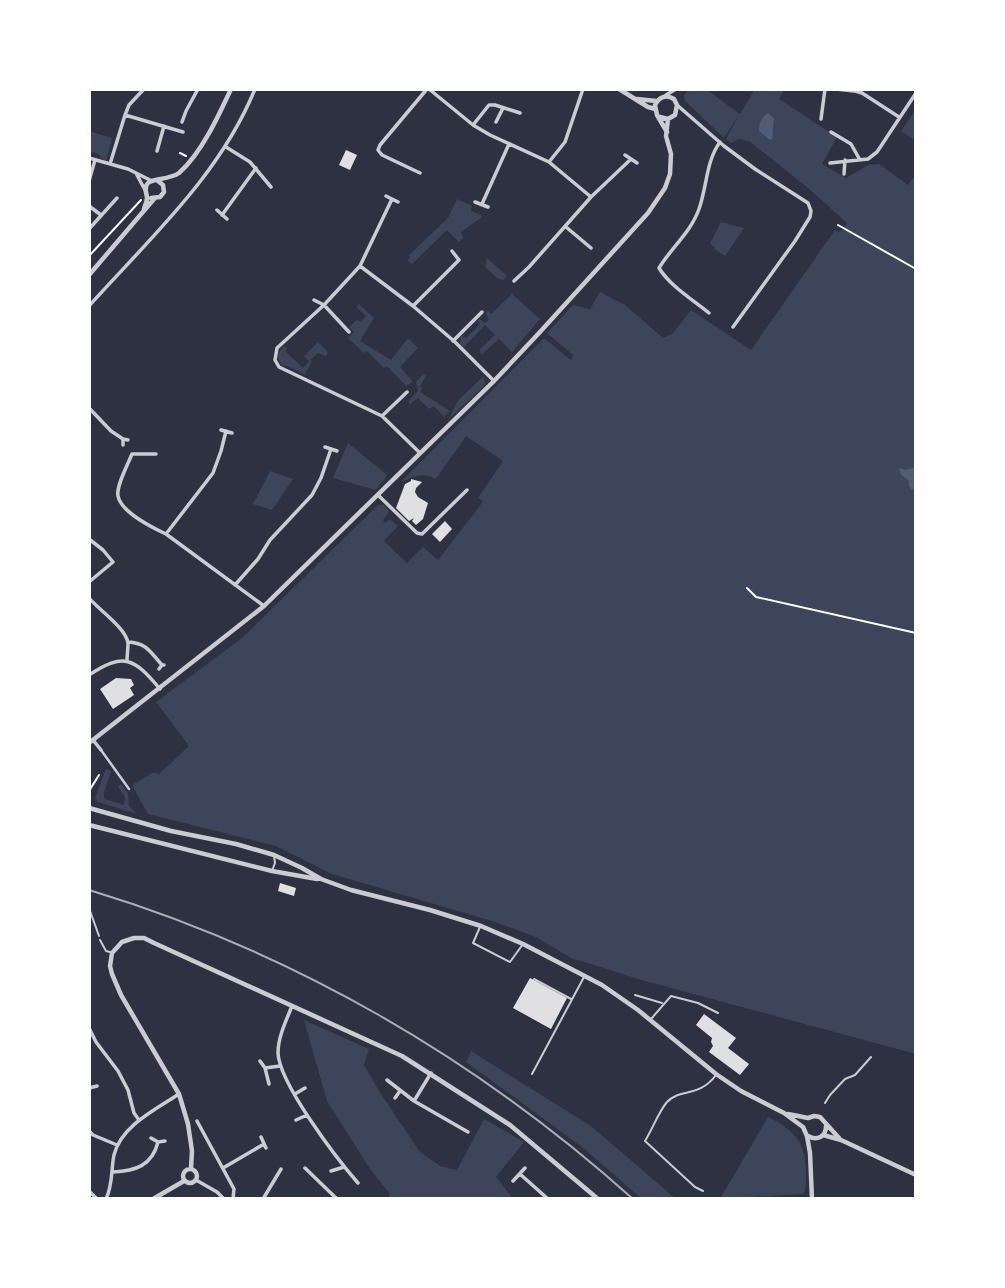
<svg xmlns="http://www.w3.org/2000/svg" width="1005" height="1288" font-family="'Sofia Sans Condensed',sans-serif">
	<rect width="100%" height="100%" fill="#2d3142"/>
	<path fill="#3c4559" d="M689,89h17l34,25 15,-25h29l-5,10 58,38 -15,27 24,14 22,-13 11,-1 29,21 8,-11v880l-271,-73 -74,-23 -35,-21 -44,-16 -160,-47 -56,-28 -128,-32 -15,-27 1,-3 18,-11h5l1,2 31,-29 -33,-44 86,-64 136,-133h6l5,5 -2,5 -4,5 2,3 5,-4 8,7 -14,15 23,22 16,-16 15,13 41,-53 4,-6 -5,-3 25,-37 -37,-25 -30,43c-12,-6 -21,-5 -33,3l-1,-1 141,-142h2l26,21 2,-5 -26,-22 26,-28 17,4 10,-17 25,13 38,33 10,-5 18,-23 60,40 84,-120 4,2 3,-2 5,-7 -39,-35 -59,-47 -10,-2 -8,4 -5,-4 13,-24 -15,23 -39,-37 -1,-5z
		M916,109v32l-15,-10z
		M89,131l23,7 -6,24 -8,-8 -9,-3z
		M457,199l15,7 -1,5 10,4 1,2 -21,15 2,6 -4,4 -12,-12 -35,34 -5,-3 3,-3 -1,-3 39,-37z
		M721,222l23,6 -19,28 -11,-7 1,-2 -5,-3z
		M487,258l20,18 -4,4 -6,-2 -12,-11z
		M512,294l28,25 -28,33 -13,-13 -17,15 -2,-1v-4l15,-14 -10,-10 -21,22 -4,-3 1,-8 5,2 14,-14 -3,-4h4l4,3 4,-3 -3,-6 2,-4 3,4z
		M359,304l15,14 -14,23 31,19 17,-22 10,10 -18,19 13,15 -7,4 -19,-20 -3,2 -17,-17 -3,2 -16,-15 6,-6 -5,-5 8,-7 4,2 5,-6 -10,-9z
		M318,342l10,10 -2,4 -8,-3 -8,7 2,1 -7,14 -17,-9h-5l-4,-5 -1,-7 6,-8 3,3 -2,2 18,17 6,-7 -5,-5z
		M423,374l3,2 -6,10 2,2 -2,4 30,19 -6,6 -10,-11 -5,3 -11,-11 -8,6 -2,-3 10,-10 -2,-9z
		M484,376l1,9 -37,35 10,-20z
		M348,443l39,32 -11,15 -43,-12z
		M270,471l23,8 -21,31 -19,-6z
		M106,769l5,2 -7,22v6l20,6 1,-8 -7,-10 3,-3 7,9 1,13 8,8 -39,-12 -3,-4z
		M304,1020l65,29 -5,16 17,29 39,58 20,14 17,4 27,-51 40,23 -28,35 17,22h-125l2,-5 -20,-25 -43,-68z
		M471,1051l120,75 85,73h-34l-60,-52 -116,-85z
		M768,1117c26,13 38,25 38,56 0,8 1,14 -3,21l-83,5z"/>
	<path fill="#4f5d75" d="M768,113l6,5 -2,21 -2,1 -11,-9c0,-7 2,-14 9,-18z
		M916,467v21l-4,2 -3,-4v-5l-8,-6 -2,-6 1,-1 5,2z"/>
	<path fill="#e0e0e3" d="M346,150l11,5 -7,15 -11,-5z
		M411,479l11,3 -6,6 -1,4 3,5 10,6 -5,16 -7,6 -4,-4 2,-3 -5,3 -13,-13 9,-24 6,-3z
		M445,521l7,8 -12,13 -8,-8z
		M116,678l15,1 3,6 -4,3 4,7 -21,14 -13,-20z
		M280,883l16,5 -2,8 -16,-5z
		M530,978l37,20 -16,31 -38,-21z
		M704,1014l32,24 -8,10 21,16 -9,11 -31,-23 4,-6 -2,-4 1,-4 -16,-13z"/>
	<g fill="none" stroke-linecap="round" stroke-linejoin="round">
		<path stroke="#fff" stroke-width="2" d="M180,153l6,3
			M838,225l78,44
			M89,256l52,-56
			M747,588l9,9 160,36
			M89,791l10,-16"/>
		<path stroke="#caccd0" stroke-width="2" d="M272,871l3,-8 -1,-7
			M89,908l10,28
			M480,927l-7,16 37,19 13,-18
			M100,940l6,11 4,1
			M534,979l37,20
			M635,995l27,8
			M651,1019l20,-23 27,7 20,10
			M532,1074l52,-97
			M825,1103l5,-8 15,-16 10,-4 16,-18
			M703,1191l-8,-4 -50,-46c7,-11 14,-30 22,-39 13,-14 32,-4 49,-27"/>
		<path stroke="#caccd0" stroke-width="2.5" d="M101,750l28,39"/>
		<path stroke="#caccd0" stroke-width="3.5" d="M274,89h1
			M429,89l44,36 17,10 59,27 42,35
			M836,89l18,2
			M855,91l7,2 37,24
			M666,95l10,-6
			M677,105l47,41 31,23 53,34 3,8 -1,6 -15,24 -62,86
			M125,115l4,-10 15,-16
			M821,119l4,-30
			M182,122l4,-11 12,-22
			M496,122l7,-14
			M473,125l16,-20h6l25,8
			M831,132l20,12 9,16
			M226,147l24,15 21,25
			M157,151l7,-25
			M625,155l12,8
			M89,158l39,11 24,12
			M549,162l16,-20 18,-53
			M830,163l38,-4 9,-7 39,-59
			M110,164l15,-49 58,17
			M420,173l-38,-18 -4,-5 2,-5 47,-56
			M844,174l1,-14
			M137,175l8,15
			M89,181l6,-21
			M386,196l12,6
			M475,202l13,5
			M482,204l27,-60
			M89,206l12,9
			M217,210l10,9
			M222,215l34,-47
			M566,227l25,21
			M89,229l28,-31
			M360,266l32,-67
			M514,281l15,-14 62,-70 40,-38
			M314,300l10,5 25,27
			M414,305l45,-45 -7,-9
			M89,306c61,-68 131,-131 166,-217
			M709,313c-16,-13 -39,-27 -50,-45 12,-20 32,-36 40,-59 8,-22 7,-48 21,-67
			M453,341l29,-29
			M89,408l22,23 12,8
			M382,416l25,-24
			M221,430l11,3
			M123,445v-6l5,1
			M325,447l12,4
			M420,453l-38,-37 -103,-49 -4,-7 2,-12 47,-43 36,-39 53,40 42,36 39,39
			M156,454h-24c-4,10 -16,32 -14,42 3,16 35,32 48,38l98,72
			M378,495l39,38 5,1 45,-44
			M166,534l47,-61 8,-22 5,-20
			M89,539l14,11 10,12 -24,20
			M235,585l23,-26 12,-19 42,-45 9,-17 10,-29
			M89,598c10,12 37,30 39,45 0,6 -1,12 -1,18
			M128,642c19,1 22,10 34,23
			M159,669l3,-4h2
			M89,675c35,-23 45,-17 71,14
			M93,740l8,10
			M292,1006c-6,15 -14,31 -14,47 1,30 59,106 80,130
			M89,1028l7,14 22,29 10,19 6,23 5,7
			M260,1061l5,7 4,16
			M265,1068l15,-2
			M387,1080l27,21 54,31
			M89,1088l8,-2
			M295,1094l10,-6
			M395,1098l5,-7
			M414,1101l17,-28
			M296,1120l11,-5
			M197,1121l37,68 -1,10
			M89,1131l4,4 24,10
			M261,1137l5,11
			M151,1138l7,4 7,-1
			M223,1168l41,-24
			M305,1168l32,31
			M331,1171l13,-4
			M113,1172c22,-1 39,-6 45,-30
			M520,1174l28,25
			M196,1180l21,12 7,7
			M513,1181l12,-13
			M89,1191l8,8
			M106,1199c7,-14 5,-30 8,-44 7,-29 42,-46 65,-61
			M263,1199l18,-30"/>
		<path stroke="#caccd0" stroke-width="4.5" d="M619,89l29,18 7,2
			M637,99l19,2
			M660,117l8,2 7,-4 2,-10 -3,-6c-8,-5 -15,-2 -19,6l2,10 10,17
			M151,198l9,-1 4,-5 -1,-7 -5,-4
			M144,209c1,-4 3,-7 3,-11 0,-5 -4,-10 1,-15 5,-5 21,-3 31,-10 22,-19 40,-58 52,-84
			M89,275l65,-76
			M89,743l175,-137 230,-225 46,-49 108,-119 17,-25 5,-14 1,-20 -5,-18 2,-17
			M89,808l82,23 65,13 38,11 28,13 19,11 30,11 79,20 51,16 42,18 79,41 36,25 78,64 25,17 43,22 19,14 4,9 3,17 2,46
			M89,825l183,46 45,8
			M788,1114l20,4 6,-2 6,1 19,21
			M823,1135l18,5 75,35
			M808,1136c9,5 18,1 18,-10
			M191,1168l1,-17 -4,-27 -9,-30 -58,-99 -9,-21 -2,-8 2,-13 10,-11 12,-4h10l10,5 248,113 108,69 88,74
			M183 1176a7 7 0 1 1 14 0a7 7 0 1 1-14 0Z
			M153,1199l31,-18"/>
		<path stroke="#abadb3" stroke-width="2" d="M89,890c202,61 387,168 544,309"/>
	</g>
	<rect width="1005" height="1288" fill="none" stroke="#ffffff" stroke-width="182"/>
</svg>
